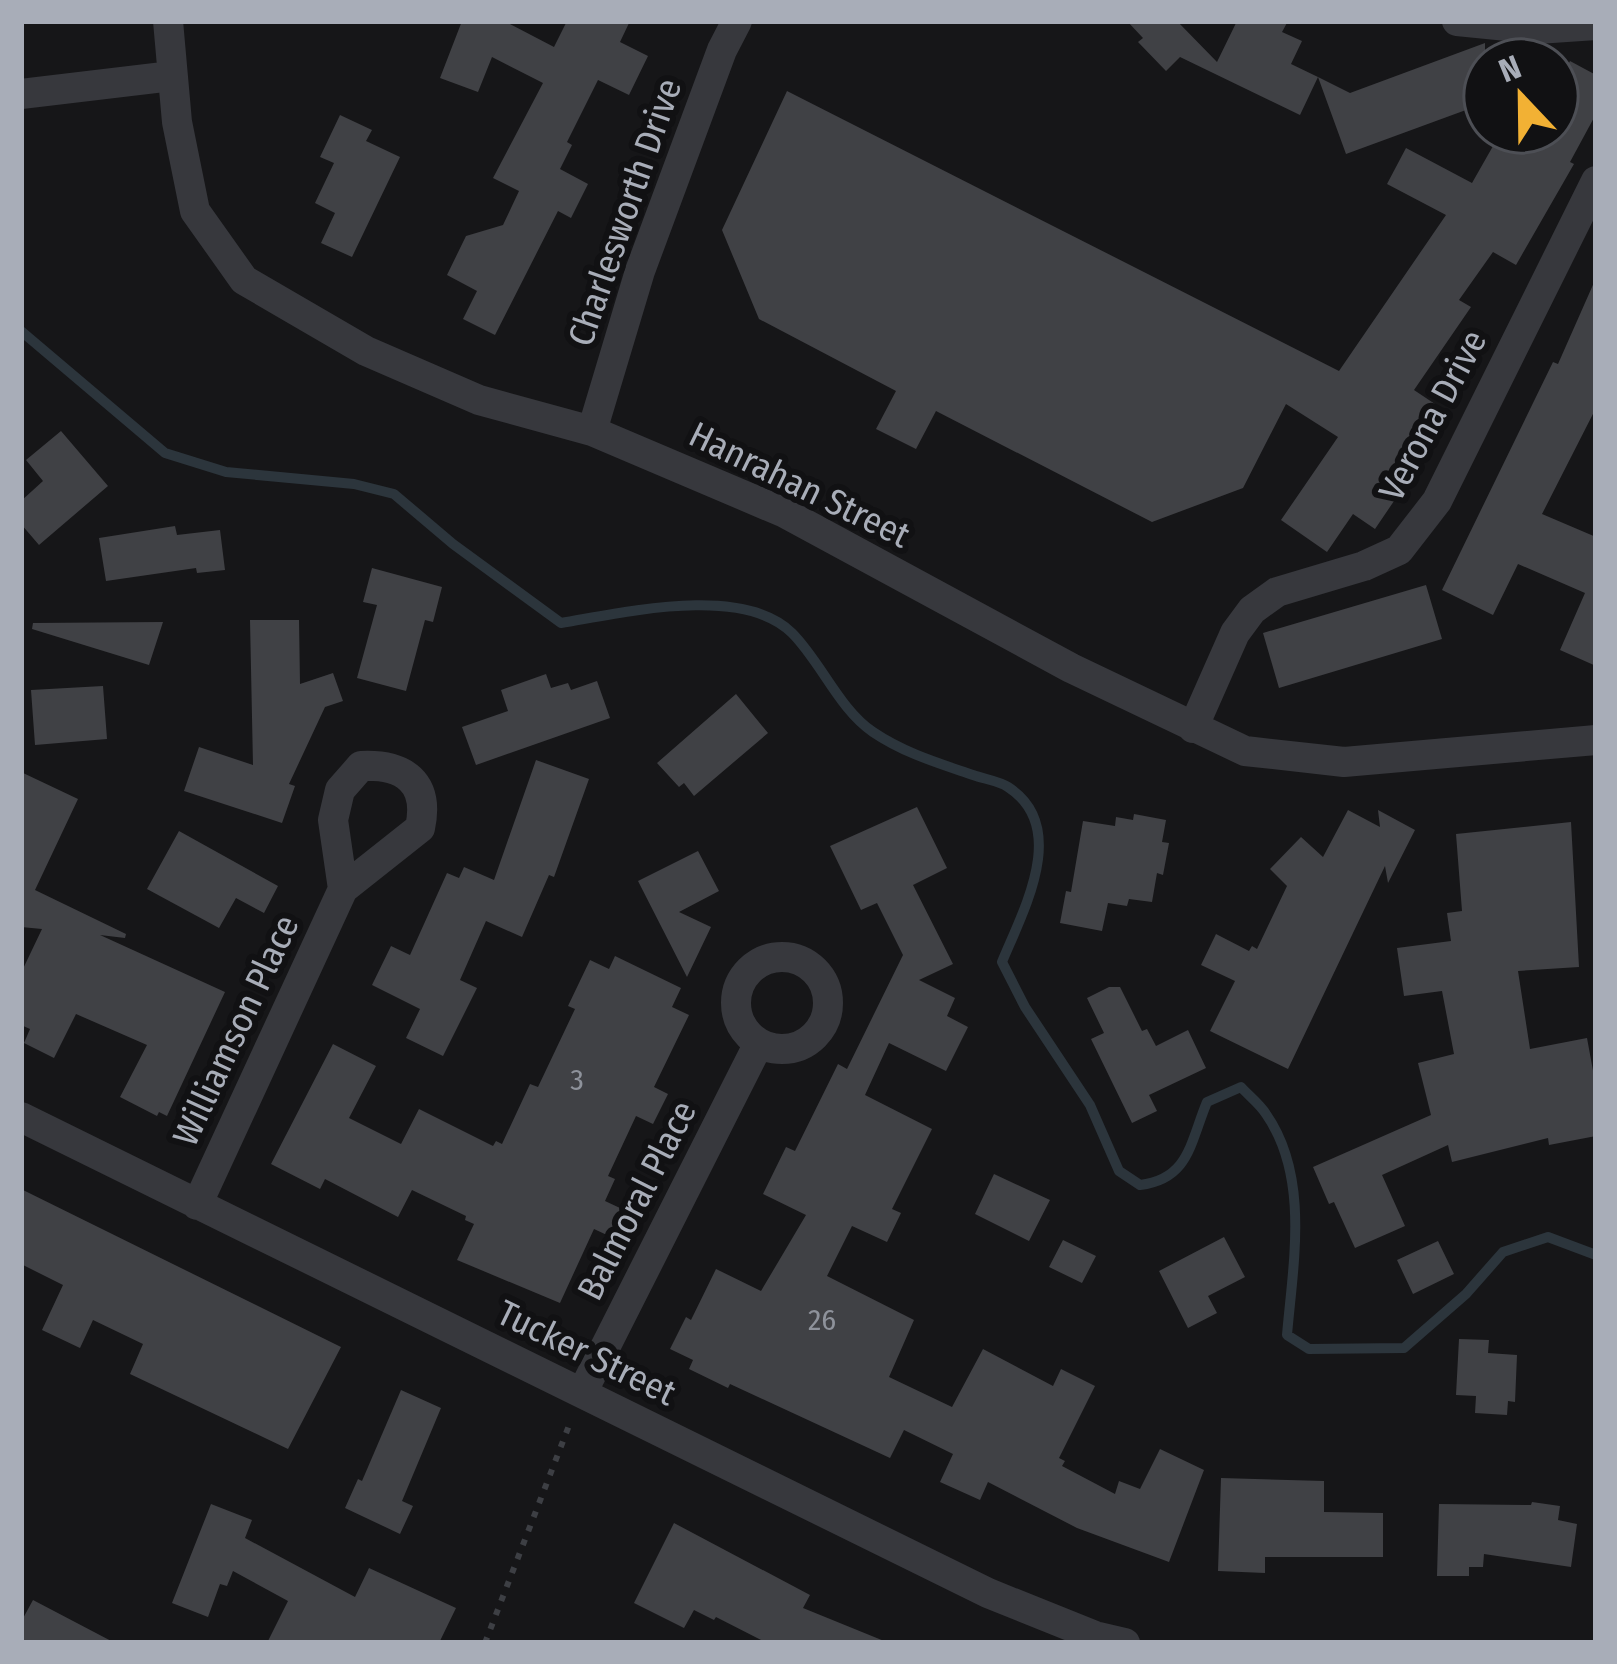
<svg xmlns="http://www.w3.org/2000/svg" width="1617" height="1664" font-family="'Fira Sans Condensed',sans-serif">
	<rect width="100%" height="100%" fill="#161618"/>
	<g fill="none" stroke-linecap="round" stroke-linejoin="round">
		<path stroke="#2c353c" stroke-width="10" d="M21,331l144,122 61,19 128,12 40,10 59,50 108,79c61,-10 182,-39 231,10 29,29 47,76 81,99 31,21 65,31 100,43 11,4 26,6 35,12 62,40 15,124 -6,175l23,45 65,98 29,66 21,14c49,-6 50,-42 67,-83l34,-15c8,9 19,17 25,27 44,63 27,150 21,221l22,14 95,-1 62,-54 37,-42 45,-15 48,18"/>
	</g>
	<path fill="#404145" d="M462,21h42l50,26 13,-26h63l-10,21 28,14 -19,39 -31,-15 -31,62 5,3 -12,24 28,15 -17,34 -13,-7 -63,124 -32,-16 14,-28 -30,-16 19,-39 37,-11 16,-34 -26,-13 50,-95 -51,-26 -14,35 -38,-14z
		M1127,21h50l40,41 20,-41h51l-6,11 20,9 -11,23 27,13 -18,38 -120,-58 -14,14 -28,-29 5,-4z
		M1485,43v60l-139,51 -28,-77 32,16z
		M1570,61l26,14v39l-26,48 4,2 -58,101 -23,-13 -34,48 12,7 -57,83 21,14 -24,36 17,11 -53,78 -22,-15 -26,38 -46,-32 57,-83 -52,-33 -43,84 -91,34 -216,-111 -20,38 -40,-20 20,-38 -137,-72 -37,-89 65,-139 552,280 107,-156 -59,-31 19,-36 66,35 29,-51h56v-48z
		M340,115l32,15 -6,11 34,16 -48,100 -31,-14 14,-30 -20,-10 19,-40 -14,-6z
		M1596,278v130l-54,106 54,23v129l-36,-16 25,-57 -67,-29 -25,51 -51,-25 111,-228 5,2z
		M61,431l47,55 -69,59 -18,-21v-23l22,-20 -17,-21z
		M175,526l2,9 43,-5 5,40 -28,3 -1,-5 -90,13 -7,-43z
		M372,568l70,19 -9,35 -8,-2 -19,71 -49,-13 20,-73 -14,-3z
		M1426,585l16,54 -163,49 -16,-55z
		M250,620h49l1,64 33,-11 10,28 -18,6 -36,77 6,2 -13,37 -98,-32 15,-44 54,18z
		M163,622l-14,43 -117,-36 1,-6z
		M546,674l5,14 17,-5 3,7 26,-9 13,37 -134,47 -14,-38 46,-16 -7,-21z
		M103,686l4,53 -72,6 -4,-55z
		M736,694l32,39 -74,63 -10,-13 -5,4 -22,-24z
		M536,760l53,19 -35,98 -5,-2 -27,62 -36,-16 -26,59 17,8 -34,68 -37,-18 14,-29 -48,-24 19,-39 19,9 37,-82 12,5 5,-11 30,13z
		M21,772l57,27 -43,91 91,44 -1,4 -25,-3 125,57 -58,124 -8,-4 -2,4 -37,-19 27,-52 -71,-31 -22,44 -30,-15 6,-14 -9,-4v-52l21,-44 -21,-2z
		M917,807l30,61 -34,17 40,79 -34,16 36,18 -8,18 21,11 -22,44 -57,-28 -24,52 67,34 -40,80 9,4 -14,29 -35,-16 -25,50 87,44 -25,57 63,30 31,-58 70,37 8,-17 34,17 -36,72 6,3 -3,5 53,28 4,-13 21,8 20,-40 44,21 -35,92 -92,-34 -89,-46 -8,18 -40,-18 13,-28 -49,-24 -14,28 -160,-74 -2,4 -39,-19 4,-9 -23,-11 16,-32 5,3 25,-51 45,22 45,-76 -43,-21 23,-47 9,4 43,-87 9,5 56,-114 -26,-52 -16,7 -31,-64z
		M1348,810l32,17 -2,-17 37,20 -27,53 -3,-17 -97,203 -78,-38 25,-50 -34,-16 15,-31 33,17 3,-5 5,3 30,-63 -17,-17 31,-32 22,20z
		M1134,814l32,6 -4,22 7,1 -6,32 -6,-2 -5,29 -23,-3 -2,7 -19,-3 -6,28 -42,-8 6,-32 5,1 12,-71 32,5 1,-9 17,3z
		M1571,822l8,145 -61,4 12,78 57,-11 9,49v49l-47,9 -1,-7 -96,24 -4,-17 -66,30 23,51 -50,22 -21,-46 -5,2 -16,-37 118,-52 -13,-52 36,-9 -12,-63 -38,5 -7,-48 54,-7 -4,-28 15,-2 -6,-77z
		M179,831l99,55 -14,27 -28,-15 -17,30 -72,-39z
		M698,851l21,40 -40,21 32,15 -24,50 -49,-96z
		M615,956l66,32 -9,19 17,8 -35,72 14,7 -15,30 -17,-8 -28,60 7,3 -10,22 30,14 -13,27 -28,-13 -34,74 -103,-43 17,-36 -9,-4 1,-4 -54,-26 -14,27 -73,-38 -5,10 -49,-25 62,-120 43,22 -27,52 52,26 18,-35 74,37 3,-5 6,3 28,-60 8,3 37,-78 -7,-3 22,-46 19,9z
		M1109,987h11l22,44 5,-2 9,17 32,-16 18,38 -57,27 8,16 -25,12 -41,-84 13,-6 -17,-35z
		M994,1174l56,26 -21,41 -54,-27z
		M21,1189l320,158 -53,102 -158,-75 13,-30 -50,-24 -13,28 -38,-18 21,-45 -42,-21z
		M1224,1237l21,40 -37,19 9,17 -29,15 -29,-57z
		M1063,1240l33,16 -14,27 -33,-16z
		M1438,1241l16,33 -41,20 -16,-34z
		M1459,1339l30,1 -1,13 29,2 -2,47 -7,-1 -1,14 -32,-2 1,-17 -20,-1z
		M401,1390l40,18 -39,93 11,5 -13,28 -55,-26 13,-29 4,2z
		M1221,1478l103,3v31l59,1v44h-118v16l-47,-2z
		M1532,1502l28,4 -2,14 19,4 -6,43 -87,-13 -1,13h-14v9h-32l2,-72 92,1z
		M211,1504l41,16 -7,18 110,59 14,-29 87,40 -17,35h-172l21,-42 -55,-30 -6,15 -7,-2 -12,33 -36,-14z
		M674,1523l136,72 -7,13 86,35h-122l-51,-26 -2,3 -20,-10 -10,18 -50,-25z
		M33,1600l82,43h-94v-21z"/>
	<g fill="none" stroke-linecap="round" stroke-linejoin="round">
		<path stroke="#3d3f44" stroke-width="6" stroke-dasharray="6 9" stroke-linecap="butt" d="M485,1643l85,-220"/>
		<path stroke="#37383d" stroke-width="30" d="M168,21l9,101 18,89 49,69 122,71 113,49 113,31 193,82 286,155 174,83 99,11 252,-22
			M1457,21l80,8 59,-4
			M21,94l151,-18
			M592,431l48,-160 82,-221 15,-29
			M1193,728l42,-95 17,-23 25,-18 87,-26 35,-16 38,-49 159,-320
			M736 1003a46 46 0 1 1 92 0a46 46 0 1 1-92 0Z
			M21,1117l967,476 107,43 30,7
			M197,1205l146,-316 -10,-69 7,-30 21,-24c43,-2 69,16 59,62l-77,61
			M582,1393l177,-350"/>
	</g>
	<g text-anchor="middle" stroke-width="12" stroke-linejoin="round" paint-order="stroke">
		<g font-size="30" fill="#8e929b">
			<text x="577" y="1090">3</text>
			<text x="822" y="1330">26</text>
		</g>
		<g font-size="36" fill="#a8adb8" stroke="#111113">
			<text transform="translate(624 212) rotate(-71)" y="13">Charlesworth Drive</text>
			<text transform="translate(1432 415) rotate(-62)" y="13">Verona Drive</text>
			<text transform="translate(800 484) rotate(26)" y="13">Hanrahan Street</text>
			<text transform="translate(235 1030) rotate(-65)" y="13">Williamson Place</text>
			<text transform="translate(636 1200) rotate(-63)" y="13">Balmoral Place</text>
			<text transform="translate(587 1352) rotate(26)" y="13">Tucker Street</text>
		</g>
	</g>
	<rect width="1617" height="1664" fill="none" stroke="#a8adb8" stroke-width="48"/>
	<g transform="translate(1521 96) rotate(338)"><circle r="57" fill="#111113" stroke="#4d4f55" stroke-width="3"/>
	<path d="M0-9L21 45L0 30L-21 45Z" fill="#f2b134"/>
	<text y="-18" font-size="33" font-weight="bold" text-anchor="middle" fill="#a8adb8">N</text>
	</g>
</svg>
